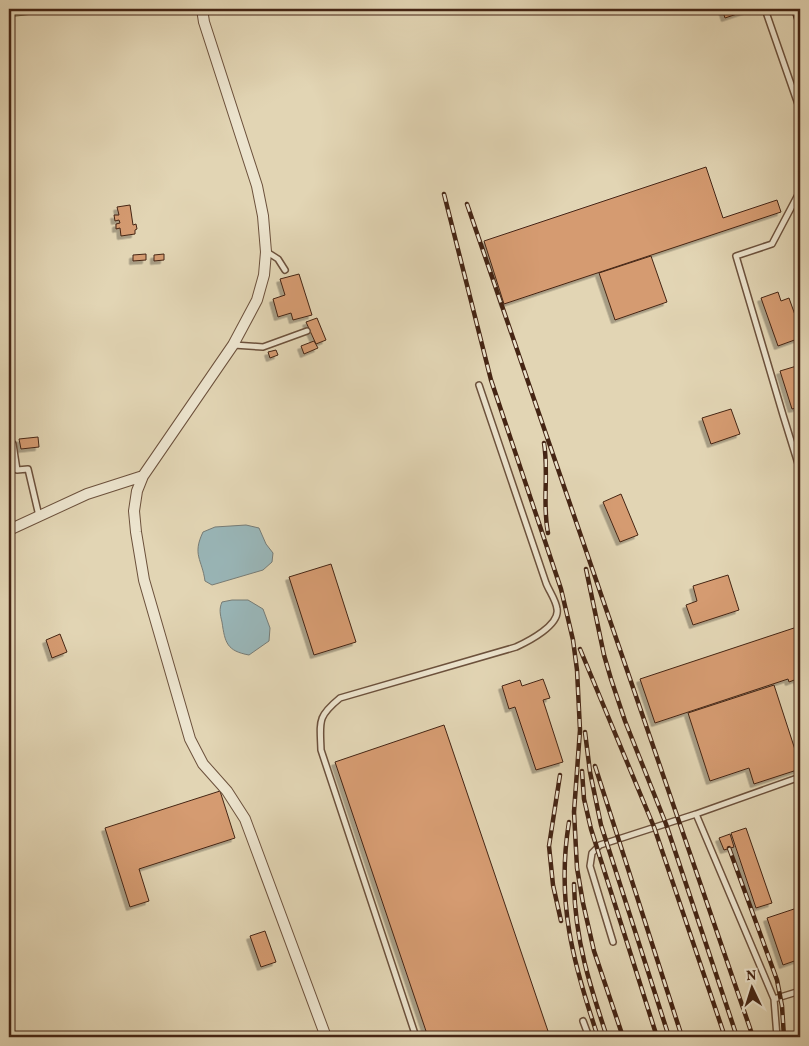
<svg xmlns="http://www.w3.org/2000/svg" width="809" height="1046" font-family="Vollkorn,serif">
	<defs>
		<filter id="shadow"><feDropShadow dx="-3.5" dy="3.5" stdDeviation="0" flood-color="#0004"/></filter>
	</defs>
	<rect width="100%" height="100%" fill="#e2d5b4"/>
	<filter id="stains"><feTurbulence type="fractalNoise" baseFrequency=".004" numOctaves="4"/><feColorMatrix values="0 0 0 0 .2 0 0 0 0 .09 0 0 0 0 .02 0 0 0 .5 -.17"/></filter>
	<radialGradient id="worn" r=".72"><stop offset=".6" stop-color="#630" stop-opacity="0"/><stop offset="1" stop-color="#630" stop-opacity=".3"/></radialGradient>
	<path fill="#b5bd8b" stroke="#7d7150" d="M9,9h75l-2,4 -10,-4 -63,8z"/>
	<path fill="#99b6b8" stroke="#777c76" d="M246,525l13,3 7,16 7,9 -1,9 -9,8 -51,15 -7,-4c-3,-22 -13,-26 -2,-49l12,-5z
		M232,600h16l15,9 7,19 -1,13 -20,14c-22,-4 -24,-12 -27,-33 -2,-8 -3,-13 0,-20z"/>
	<path fill="#d59b71" stroke="#452514" filter="url(#shadow)" d="M722,9h30l-27,9z
		M706,167l17,51 54,-18 4,12 -277,92 -20,-63z
		M130,205l3,20 3,-1 1,5 -2,1v4l-14,2 -1,-8 -4,1v-5l4,-1 -1,-3 -4,1 -1,-6h5l-2,-8z
		M146,254v6l-13,1v-6z
		M164,254v6l-10,1v-6z
		M651,256l16,46 -52,18 -16,-47z
		M299,274l13,41 -19,5 -2,-7 -13,4 -5,-18 12,-4 -5,-16z
		M778,292l3,9 8,-3 11,31v9l-22,8 -17,-48z
		M317,318l9,22 -10,4 -10,-22z
		M314,341l4,7 -14,6 -3,-8z
		M276,350l2,5 -8,3 -2,-6z
		M800,365v42l-8,2 -12,-38z
		M731,409l9,25 -29,10 -9,-26z
		M38,437l1,10 -18,2 -2,-10z
		M621,494l17,41 -18,7 -17,-40z
		M331,564l25,78 -42,13 -25,-78z
		M728,575l11,35 -46,15 -7,-20 11,-4 -4,-15z
		M800,626v62l-3,-9 -8,3 -1,-3 -133,44 -15,-44z
		M60,634l7,18 -15,6 -6,-18z
		M543,679l7,19 -7,2 20,62 -27,8 -21,-63 -6,2 -7,-23 18,-6 2,6z
		M774,685l26,80v4l-46,15 -5,-16 -39,13 -22,-68z
		M444,725l106,312h-122l-93,-275z
		M220,791l15,47 -96,31 10,32 -19,6 -25,-79z
		M746,828l26,75 -16,5 -25,-75z
		M730,834l4,13 -10,3 -5,-12z
		M800,907v52l-17,6 -16,-47z
		M265,931l11,31 -15,5 -11,-31z"/>
	<g fill="none" stroke-linecap="round" stroke-linejoin="round">
		<defs>
			<path id="service" d="M768,9l-1,6 33,95
				M800,191l-28,53 -36,12 47,159 17,55
				M267,252l11,7 7,11
				M234,345l29,2 44,-16
				M13,444l4,26 11,-1 11,47
				M696,814l78,185 3,38
				M613,942l-23,-76 2,-13 8,-8 96,-31 104,-37
				M774,999l26,-8
				M583,1021l6,16
				M416,1037l-95,-287c-1,-29 -4,-33 19,-52l176,-51c13,-6 44,-22 41,-38 -1,-9 -8,-18 -11,-26l-67,-198"/>
			<path id="minor" d="M202,9l2,13 53,164 6,30 3,36 -2,23 -7,25 -24,45 -90,131 -6,15 -3,20 2,21 8,48 46,159 13,25 24,27 18,28 81,218
				M9,530l78,-36 56,-18"/>
		</defs>
		<use href="#service" stroke="#6c513c" stroke-width="8"/>
		<use href="#minor" stroke="#6c513c" stroke-width="12"/>
		<use href="#service" stroke="#ece4ce" stroke-width="5"/>
		<use href="#minor" stroke="#ece4ce" stroke-width="10"/>
		<defs>
			<path id="rail" d="M793,9l7,23
				M444,194l47,186 70,209 12,51 4,30 3,60 -6,82 3,56 6,35 11,48 29,86
				M467,204l286,833
				M544,443c5,30 -2,60 4,90
				M586,569l18,86 7,24 14,42 41,103 71,213
				M580,649l74,178 71,210
				M585,732l5,40 11,53 68,212
				M595,766l87,271
				M582,771l2,28 7,30 66,208
				M560,775l-11,71 4,39 8,36
				M569,822c-13,79 4,141 29,215
				M729,848l48,132 5,26 2,31
				M574,884c1,56 16,102 33,153"/>
		</defs>
		<use href="#rail" stroke="#452514" stroke-width="4.5"/>
		<use href="#rail" stroke="#ece4ce" stroke-width="2.5" stroke-dasharray="8" stroke-linecap="butt"/>
	</g>
	<rect width="809" height="1046" fill="none" stroke="#e2d5b4" stroke-width="30"/>
	<rect x="10" y="10" width="789" height="1026" fill="none" stroke="#452514" stroke-width="2.5"/>
	<rect x="15" y="15" width="779" height="1016" fill="none" stroke="#452514"/>
	<g transform="translate(752 988) rotate(356)" stroke="#ece4ce" stroke-width="4" paint-order="stroke">
	<path d="M0-4L9 19L0 12L-9 19Z" fill="#452514"/>
	<text y="-8" font-size="14" font-weight="bold" text-anchor="middle" fill="#452514">N</text>
	</g>
	<rect width="100%" height="100%" filter="url(#stains)"/>
	<rect width="100%" height="100%" fill="url(#worn)"/>
</svg>
